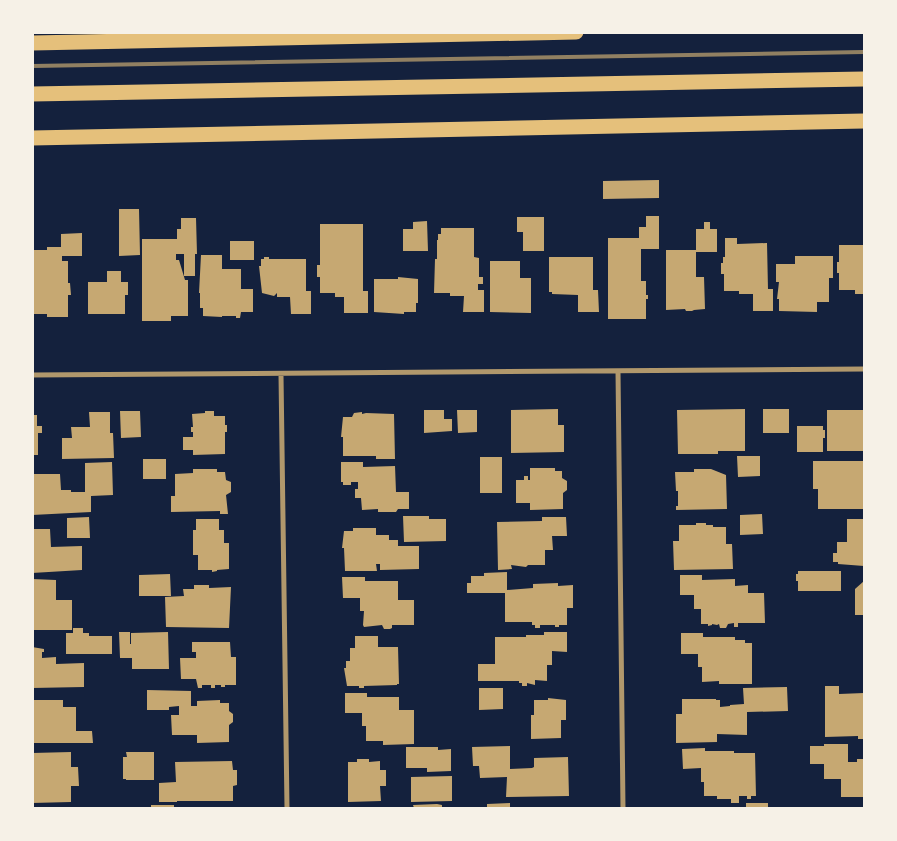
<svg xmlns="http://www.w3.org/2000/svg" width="897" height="841" font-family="Quicksand,sans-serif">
	<rect width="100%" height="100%" fill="#14213d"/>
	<path fill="#c6a872" d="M659,180v18l-56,1v-18z
		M119,209h20l1,46 -21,1z
		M646,216h13v33h-18v32h5v14h2v4h-2v20h-38v-81h31v-11h7z
		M517,217h27v34h-21v-19h-6z
		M181,218h15l1,36h-2v22h-11v-22h-8v6h3l6,20h3v36h-17v5h-29v-82h35v-10h4z
		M427,221l1,30h-25v-22h10v-7z
		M704,222h6v7h7v23h-21v25h8l1,32 -11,1 -2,1h-6l-1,-2 -19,1v-60h30v-21h8z
		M320,224h43v67h5v22h-24v-16h-9v-4h-15v-16h-3v-12h3z
		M441,228h33v29l5,1v19h4v7h-5v6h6v22h-21l1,-16h-14v-3h-16l1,-34h2v-19h1v-6h3z
		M82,233v23h-20v5h6v22h2l1,12h-3v22h-21v-3h-15v-64h15v-3h14v-13z
		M725,238h12v6l30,-1 1,46h5v22h-20v-17h-14v-3h-15v-17h-3v-11h2v-6h2z
		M230,241h24v19h-24z
		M839,245h25v49h-9v-4h-16v-17h-2v-11h2z
		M201,255h21v14h19v20h12v23h-12l-1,6h-4v-2h-14v1l-19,-1v-8h-3v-15h-1z
		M795,256h38v22h-4v24h-12v10l-38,-1v-12h-2l2,-17h-3v-18h19z
		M264,257h5v2h37v32h5v23h-20l-1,-17h-13v-4l-3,3 -12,-3 -3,-27h2v-7h3z
		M549,257h44v33h5l1,22h-21v-17l-26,-1v-2h-3z
		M490,261h30v17h11v35l-41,-1z
		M107,271h14v11h7v13h-3v19h-37v-32h19z
		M398,277l20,2v24h-2v9h-12v2l-30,-2v-33h24z
		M558,409v16h6v27l-53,1v-43z
		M745,409v42h-27v3h-40l-1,-44z
		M763,409h26v24h-26z
		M424,410h20v9h8v12l-28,2z
		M457,410h20v22l-19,1z
		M827,410h37v41h-37z
		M120,411h20l1,26 -20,1z
		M205,411h9v5h11v9h2v7h-2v22l-32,1v-5h-10v-13h10v-5h-2v-5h2l-1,-13 13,-1z
		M89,412h21v21h3l1,25 -52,1v-21h10l-1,-11h19z
		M362,412v2l4,-1 28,1 1,45h-19v-3h-33v-19h-2l2,-20h9l2,-4z
		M32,415h5v11h5v7h-4v22h-6z
		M797,426h26v4h2v8h-2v14h-26z
		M737,456h23v20l-22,1z
		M480,457h22v36h-22z
		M143,459h23v20h-23z
		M813,461h51v48h-46v-20h-5z
		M112,462l1,33 -22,1v16l-59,3v-41h28l1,16h10v2h14v-29z
		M341,462h22v5l32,-1 1,26h13v17h-11l-2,3h-18v-3l-16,1 -1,-12h-6v-9h3v-7h-7v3h-8v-3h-2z
		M530,468h25v3h7v7l5,3v9l-4,3v16l-33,1v-7h-14v-23h8v-4h4v4h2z
		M193,469h24v3h8l1,8 5,2v10l-5,3 2,19h-8v-3l-49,1v-16h4v-22l18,-1z
		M694,469h17l15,6 1,34 -51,1v-4h2v-15h-2l-1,-19h19z
		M762,514l1,20 -23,1v-20z
		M403,516h26v3h17v22l-42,1z
		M89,517l1,21h-23v-20z
		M542,517h24l1,19h-15l1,14h-8v15h-17l-2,2 -15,-2 1,4 -14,1 -1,-48 45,-1z
		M196,519h23v11h5v13h5v26l-12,1v1l-5,1v-2h-14v-15h-5v-25h3z
		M847,519h17v47l-26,-2v-2h-5v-9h4v-11h10z
		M696,523h10v2h7v2h13v17h6l1,25 -59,1 -1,-29h6v-16h17z
		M353,528h23v7h13v5h9v6h21v23l-39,1v-6h-4l1,7h-32l-1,-23h-2l2,-17h9z
		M32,529h18l1,18 31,-1v24l-50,3z
		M798,571h43v20h-43v-10h-2v-7h2z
		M507,572v18l26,-2v-4l25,-1v3l15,-1v23h-6v17h-8v2h-4v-2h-15v3h-5v-3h-3v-3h-27v-29h-38v-10h4v-7h13v-3z
		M170,574l1,22h-32v-21z
		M680,575h22v5l33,-1v7l13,-1v8h16l1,30h-27v4h-4v-4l-6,1 -2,4h-6l-1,-4 -2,1 -5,-1v1l-4,1v-2h-7v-15h-7v-14h-14z
		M342,577h23v4h33v19h16v25h-22v3l-2,1h-6l-2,-4 -18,2 -1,-2 1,-14h-4v-13h-17z
		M32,579l24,1v20h16v30h-40z
		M864,581v34h-9v-26z
		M194,585h15v3l22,-1 -2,41 -63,-1 -1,-30 19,-1 -1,-7h11z
		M73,628h10v5h6v3h23v18h-46v-21h7z
		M119,632h11v12h1v-11l37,-1 1,37h-37v-11h-12z
		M544,632h23v20l-15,-1v14h-5v16l-12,-1v5l-8,-2v3h-5v-3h-3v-2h-41v-17h17v-27h31v-2h18z
		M681,633h22v4h32v3h10v3h7v41h-33v-3l-17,1v-15h-4v-13h-17z
		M355,636h23v11h20l1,37h-2v1l-33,1v2h-5v-2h-12l-3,-18h2v-7h4v-13h5z
		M192,642h38l1,15h5v28h-11v2h-4v-2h-6v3h-4v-3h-9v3h-4l-2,-9h-15l-1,-21h16v-6h-4z
		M32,647l12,2v3h-2v6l14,-1v7l28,-1v24l-52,1z
		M825,686h14v8l25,-1v46h-6v-3l-33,1z
		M787,687l1,24 -41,1v23l-30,-1v8l-41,1v-29h6v-15h34v1h4v7l10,-1v-1l14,-1 -1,-16z
		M479,688h24v21l-24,1z
		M147,690l44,1v15h6v-5l23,-1v3h9v8l4,3v8l-4,3v17l-32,1v-8h-25l-1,-20h8v-9l-10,1v3h-22z
		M345,693h22v4h32v13h15v34l-31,1v-4h-17v-15h-4v-13h-17z
		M548,698l18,2v20h-5v18l-30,1v-24h3v-15h14z
		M32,700h31v7h13v24h16l1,12h-61z
		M824,744h24v18h9v-3h7v38h-23v-18h-17v-15h-14v-18h14z
		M510,746v23l22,-1 2,-1v-9l34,-1 1,39 -63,1 1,-20 -27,1 -1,-12h-6l-1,-19z
		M406,747h32v3l13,-1v22l-24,1v-4h-21z
		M705,748v3h29v2h21l1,43h-5v3h-4v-3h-8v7h-8v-4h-14v-3h-13v-14h-3v-14l-18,1 -1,-20z
		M71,752v15h7l1,19h-8v16l-39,1v-50z
		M126,752h28v28h-28v-1h-3v-22h4z
		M357,759h12v3l11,-1v9h6v16h-6l1,15 -33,1v-40h9z
		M232,761l1,9h4v15l-4,1v15h-56v1h-18v-19l17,-1 -1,-20z
		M452,776v25l-41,1v-25z
		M510,803v5h-23v-4z
		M746,803h22v5h-22z
		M437,804l5,1v3h-28l-1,-3z
		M151,805h23v3h-23z
		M60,807h14v1h-14z"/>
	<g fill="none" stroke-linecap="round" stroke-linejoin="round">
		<path stroke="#b1986c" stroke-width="5" d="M618,371l5,437
			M32,375l832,-6
			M281,375l6,433"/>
		<path stroke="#e5c07b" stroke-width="15" d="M32,43l544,-11
			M32,94l832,-15
			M32,138l832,-17"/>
		<path stroke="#918062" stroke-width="4" d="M32,66l832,-14"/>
	</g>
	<rect width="897" height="841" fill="none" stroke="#f6f1e7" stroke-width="68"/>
</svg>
